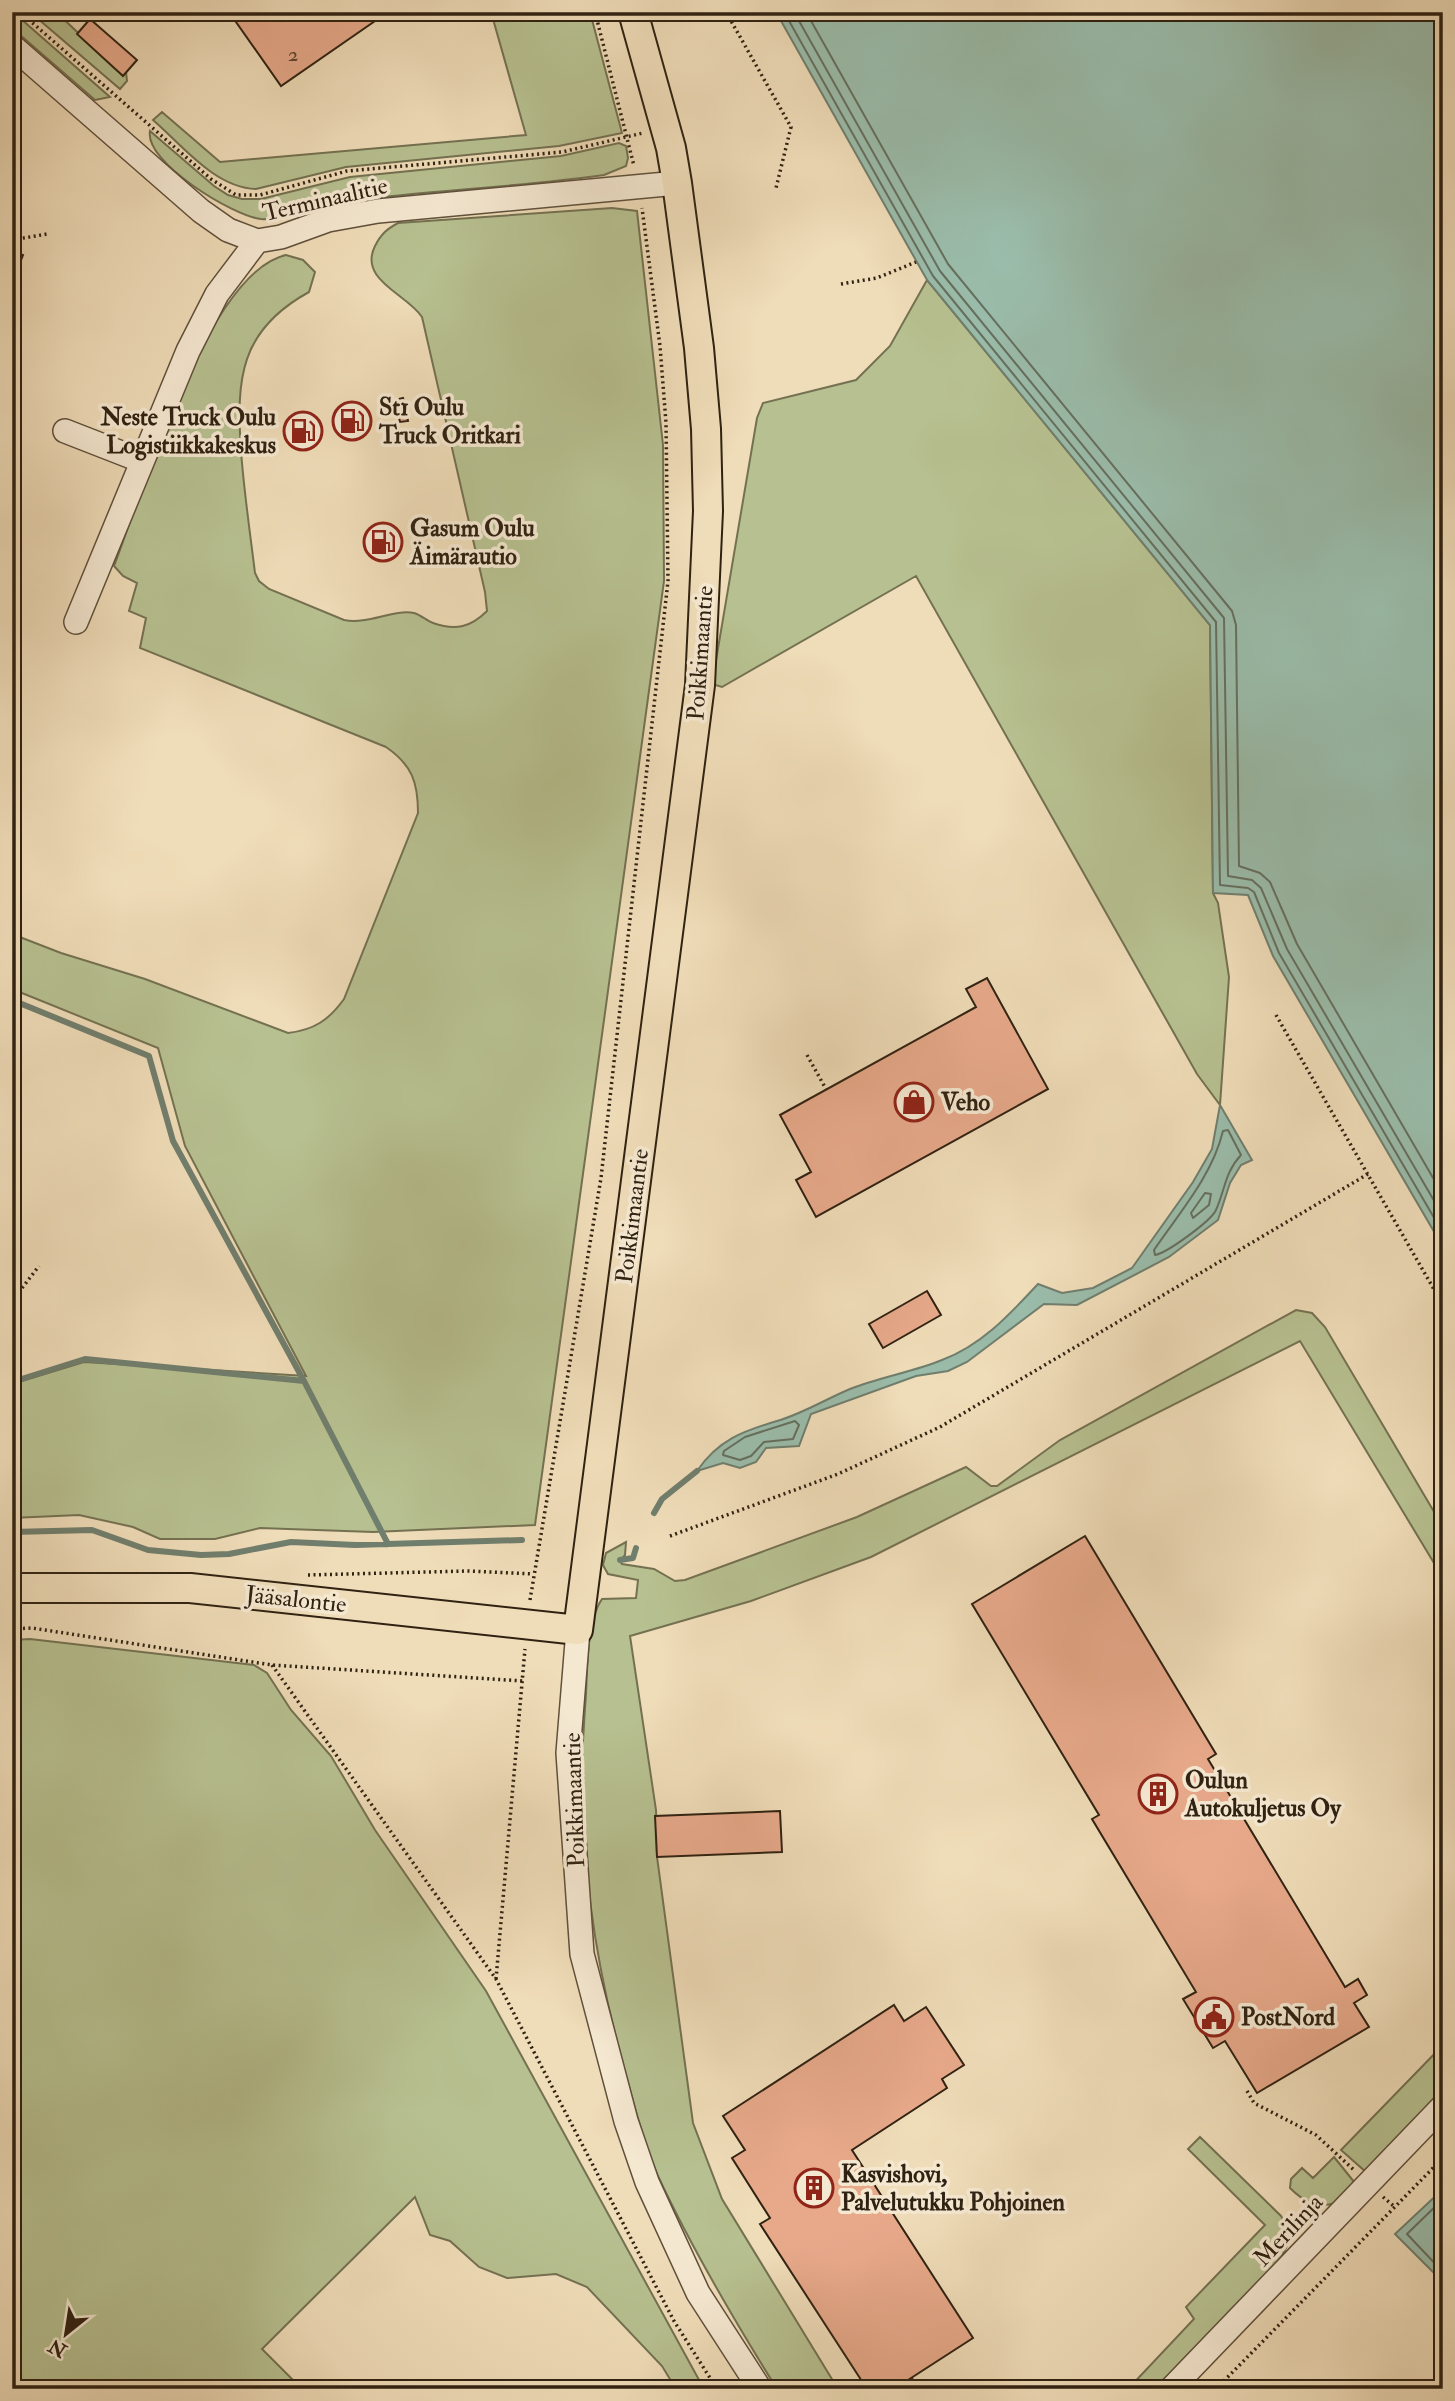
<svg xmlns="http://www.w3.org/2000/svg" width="1455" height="2401" font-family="'IM FELL Double Pica',serif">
	<rect width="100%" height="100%" fill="#efdcb8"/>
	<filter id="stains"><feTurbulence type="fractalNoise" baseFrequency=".00286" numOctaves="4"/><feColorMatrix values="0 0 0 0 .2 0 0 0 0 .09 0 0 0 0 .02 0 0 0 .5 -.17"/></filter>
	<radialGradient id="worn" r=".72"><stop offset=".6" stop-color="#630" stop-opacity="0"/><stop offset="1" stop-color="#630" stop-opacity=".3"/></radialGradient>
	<path fill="#b7c090" stroke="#747151" stroke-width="2" d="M13,12l97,85 -15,3 -83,-72z
		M30,12h26l67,63 3,-3 1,9 -7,8z
		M491,12h99l32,121 -63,13 -213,21 -90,22c-41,-1 -74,-44 -103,-69l9,-8 58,50 306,-27z
		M150,131l64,55 14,9 14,4h19l89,-22 211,-21 58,-13 7,3 2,12 -2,8 -22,9c-84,12 -170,15 -255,26 -30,4 -58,20 -88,18 -28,-3 -117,-57 -111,-88z
		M612,208l25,3 26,234 1,136 -129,944 -162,7 -113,-4 -45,11h-55l-27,-12 -54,-12 -67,3v-134l72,-22 222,14 -121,-230 -27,-98 -146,-59v-55l49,19 84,26 143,54c26,-3 41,-13 56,-34l74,-186c0,-31 -6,-48 -32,-66l-246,-99 6,-30 -17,-7 8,-28 -14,-7 -9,-10c27,-71 94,-294 172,-311l17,5 12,12 -6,20c-69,38 -73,86 -68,159 3,41 9,81 14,122l4,8 10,8 75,31c24,5 49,-11 70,-7 7,2 13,8 19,10 23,8 38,4 54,-12l-2,-19 -63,-275c-15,-23 -64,-37 -47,-71 6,-12 12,-17 23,-23z
		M927,280l283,345 3,268 5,10 11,74 -9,128 -23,-31 -281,-498 -194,111 -10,-3 45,-266 6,-15 93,-23 34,-34z
		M1296,1310l16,3 13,14 118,200v51l-143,-237 -429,216 -120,44 -121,35 26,174 1,47 36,266 29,76 116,190h-61c-43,-69 -85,-140 -119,-213 -14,-32 -23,-68 -32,-101 -34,-120 -51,-243 -41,-367 3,-30 0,-85 17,-109l34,-1 2,-18 -30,-6 -5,-9 3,-12 20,-11 -1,13 -5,6 2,3 32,5 21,12 10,-1 172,-63 109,-50 25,19h6l63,-46z
		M30,1639l224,26 13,8 24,37 40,46 44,74 111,161 218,398h-28l-14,-23 -75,-79 -31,-13 -49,4 -28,-11 -29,-26 -20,-6 -15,-38 -153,152 40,40h-290v-749z
		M1443,2045v47l-77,80 -25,-22z
		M1200,2137l81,79c12,17 9,28 -2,45l-124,128h-27l66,-70 -8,-12 79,-82 -77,-76z
		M1334,2157l21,26 -20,20c-18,6 -32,-2 -45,-15l1,-9 11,-11 11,10z"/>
	<path fill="#9abcaa" stroke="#707e6d" stroke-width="2" d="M776,12h667v1235l-170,-291 -25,-61 -35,-2 -3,-268 -283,-345z
		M1220,1105l32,55 -11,5 -11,18 -12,37 -49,37 -92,48 -33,-1 -77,58 -19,9 -32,5 -105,38 -12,32 -33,2 -10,14 -16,6 -17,-5 -26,8c21,-31 46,-40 80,-50 25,-7 49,-22 73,-32 30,-12 63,-17 92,-29 40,-15 68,-46 96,-76l24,9 31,-5 39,-20 61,-86 19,-33z
		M1443,2189v93l-48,-48z"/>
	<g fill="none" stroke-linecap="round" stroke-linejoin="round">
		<path stroke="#656f5e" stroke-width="2" d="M784,12l149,264 283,346 4,263 28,3 6,4 25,61 164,280
			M794,12l146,259 284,347 4,258 24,4 9,8 26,61 156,267
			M806,12l142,252 284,347 4,14 3,241 21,7 10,9 27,62 146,251
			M1228,1130l13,25c-16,17 -16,35 -25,55 -5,11 -49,43 -61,45l-1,-5c26,-38 58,-74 69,-119z
			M1205,1193l6,1 -2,11 -16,13 -2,-5z
			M795,1421l4,4 -6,14 -29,3 -13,14 -11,4 -17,-5 1,-4 21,-14z
			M1443,2199l-36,35 36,38"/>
		<path stroke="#707e6d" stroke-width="6" d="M12,1000l137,56 24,85 131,240
			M12,1382l73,-23 219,22 84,163
			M654,1513l8,-14 35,-28
			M12,1532l80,-2 56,20 53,5 28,-1 62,-12 64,3 167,-5
			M620,1560l13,-2 3,-10"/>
	</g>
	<path fill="#e7a98a" stroke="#302212" stroke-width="2" d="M229,12h140l6,9 -94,65z
		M90,19l47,41 -14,16 -46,-42z
		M12,251l11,4 -11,28z
		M403,398l5,23 -8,1 -5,-22z
		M354,409l4,22 -7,2 -5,-23z
		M305,420l4,20 -8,2 -4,-21z
		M987,978l61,111 -232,128 -20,-37 15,-8 -31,-57 196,-108 -10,-18z
		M927,1291l14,24 -58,33 -14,-24z
		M1085,1536l131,218 -8,5 131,218 6,10 13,-8 9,16 -13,8 15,24 -112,66 -32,-52 -12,7 -30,-49 13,-7 -104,-173 7,-4 -127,-211z
		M780,1811l2,41 -125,5 -2,-41z
		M894,2005l10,16 22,-14 38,58 -22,14 5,9 -95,62 121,188 -79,51h-27l-107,-165 10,-6 -38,-60 13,-8 -22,-34z"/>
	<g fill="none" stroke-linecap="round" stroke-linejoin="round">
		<defs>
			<path id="minor" d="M12,46l189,165 27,19 29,11 24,-4 47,-17 50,-9 299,-28
				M65,431l77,30
				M76,622l112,-271 29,-57 40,-53
				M578,1630l-10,123 14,201 44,167 21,61 51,111 62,96
				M1171,2389l272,-283"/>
			<path id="major" d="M12,1588h178l388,42 122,-945 8,-174 -2,-82 -7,-81 -22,-165 -6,-35 -38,-136"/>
		</defs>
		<use href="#minor" stroke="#60503c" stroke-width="26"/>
		<use href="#major" stroke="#302212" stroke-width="32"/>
		<path stroke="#302212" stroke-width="3.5" stroke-dasharray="2 3.5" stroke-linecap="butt" d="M20,12l191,167 25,16h24l87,-24 215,-19 81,-19
			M595,12l39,154
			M726,12l65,115 -15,61
			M12,240l35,-6
			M841,284l36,-6 39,-16
			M1276,1015l167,290
			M807,1055l19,34
			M12,1301l27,-35
			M670,1536l168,-62 102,-47 428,-253
			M308,1575l159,-4 66,3
			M530,1600l71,-422 67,-597 -2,-158 -6,-77 -18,-138
			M12,1629l20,-1 240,37 251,16
			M272,1665l224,314 178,342 43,68
			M496,1979l29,-330
			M1247,2091l7,12 62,32 38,35
			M1383,2197l12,10
			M911,2378l7,11
			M1216,2389l221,-225"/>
		<use href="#minor" stroke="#f5e8d1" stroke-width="23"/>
		<use href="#major" stroke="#efdcb8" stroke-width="28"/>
	</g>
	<defs>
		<symbol id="fuel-ring" viewBox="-11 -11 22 22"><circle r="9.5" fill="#f5e8d1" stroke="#8f2418" stroke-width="1.5"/><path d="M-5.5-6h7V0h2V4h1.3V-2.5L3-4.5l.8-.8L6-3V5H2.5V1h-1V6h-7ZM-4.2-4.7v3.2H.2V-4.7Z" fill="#8f2418"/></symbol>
		<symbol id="shop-ring" viewBox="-11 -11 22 22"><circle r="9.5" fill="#f5e8d1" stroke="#8f2418" stroke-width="1.5"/><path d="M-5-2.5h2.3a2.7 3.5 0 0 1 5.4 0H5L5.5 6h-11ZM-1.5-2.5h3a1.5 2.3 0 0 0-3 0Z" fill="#8f2418"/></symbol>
		<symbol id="building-ring" viewBox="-11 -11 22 22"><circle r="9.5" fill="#f5e8d1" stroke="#8f2418" stroke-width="1.5"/><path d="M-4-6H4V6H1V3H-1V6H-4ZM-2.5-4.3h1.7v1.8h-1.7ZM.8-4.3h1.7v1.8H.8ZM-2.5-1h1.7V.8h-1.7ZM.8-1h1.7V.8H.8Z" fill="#8f2418"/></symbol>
		<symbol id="civic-ring" viewBox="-11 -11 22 22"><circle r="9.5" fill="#f5e8d1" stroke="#8f2418" stroke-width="1.5"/><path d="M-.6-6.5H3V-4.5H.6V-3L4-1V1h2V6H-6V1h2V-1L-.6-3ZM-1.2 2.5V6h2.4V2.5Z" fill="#8f2418"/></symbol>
	</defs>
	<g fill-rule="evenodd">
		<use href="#fuel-ring" x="330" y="399" width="44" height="44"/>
		<use href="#fuel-ring" x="281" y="409" width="44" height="44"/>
		<use href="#fuel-ring" x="361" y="520" width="44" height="44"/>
		<use href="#shop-ring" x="892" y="1080" width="44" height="44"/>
		<use href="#building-ring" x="1136" y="1772" width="44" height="44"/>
		<use href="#civic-ring" x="1192" y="1995" width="44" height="44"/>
		<use href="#building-ring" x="792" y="2166" width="44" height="44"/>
	</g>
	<g text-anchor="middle" stroke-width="7" stroke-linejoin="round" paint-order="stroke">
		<g font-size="21" fill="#5e4430">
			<text x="293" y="61">2</text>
		</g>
		<g font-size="24" fill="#302212" stroke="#f5e8d1">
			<text transform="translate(325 199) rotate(-13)" y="8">Terminaalitie</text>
			<text transform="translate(700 653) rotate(-86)" y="8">Poikkimaantie</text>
			<text transform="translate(632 1216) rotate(-83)" y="8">Poikkimaantie</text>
			<text transform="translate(296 1599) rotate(6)" y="8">Jääsalontie</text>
			<text transform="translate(574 1800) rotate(-92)" y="8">Poikkimaantie</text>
			<text transform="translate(1288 2230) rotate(-47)" y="8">Merilinja</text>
		</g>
		<g font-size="24" font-weight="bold" fill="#302212" stroke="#f5e8d1" text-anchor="start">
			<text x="379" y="415">St1 Oulu<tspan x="379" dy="28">Truck Oritkari</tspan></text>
			<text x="276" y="425" text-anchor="end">Neste Truck Oulu<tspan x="276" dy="28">Logistiikkakeskus</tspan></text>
			<text x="410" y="536">Gasum Oulu<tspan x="410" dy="28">Äimärautio</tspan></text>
			<text x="941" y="1110">Veho</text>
			<text x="1185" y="1788">Oulun<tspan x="1185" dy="28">Autokuljetus Oy</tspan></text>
			<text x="1241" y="2025">PostNord</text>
			<text x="841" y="2182">Kasvishovi,<tspan x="841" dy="28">Palvelutukku Pohjoinen</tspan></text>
		</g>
	</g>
	<rect width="1455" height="2401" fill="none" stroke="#efdcb8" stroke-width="42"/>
	<rect x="14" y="14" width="1427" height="2373" fill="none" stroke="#302212" stroke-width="3.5"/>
	<rect x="21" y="21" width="1413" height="2359" fill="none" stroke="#302212" stroke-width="2"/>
	<g transform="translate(66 2334) rotate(210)" stroke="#f5e8d1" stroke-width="5" paint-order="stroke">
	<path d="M0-5L12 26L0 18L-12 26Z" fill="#302212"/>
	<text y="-10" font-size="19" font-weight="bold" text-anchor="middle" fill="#302212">N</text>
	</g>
	<rect width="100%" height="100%" filter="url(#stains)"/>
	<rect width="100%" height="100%" fill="url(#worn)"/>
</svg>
